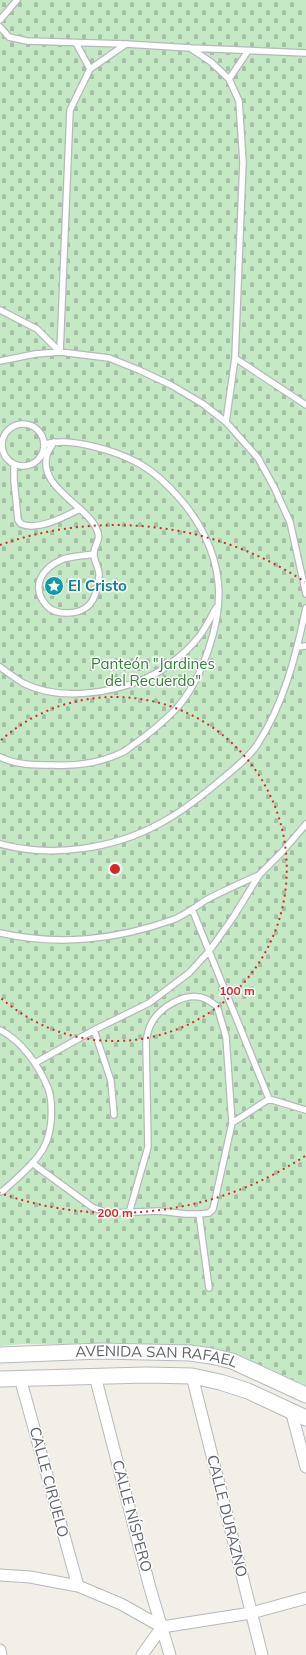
<svg xmlns="http://www.w3.org/2000/svg" width="306" height="1655" font-family="Mulish,sans-serif">
	<defs>
		<pattern id="cemetery-stones" width="16" height="16" patternUnits="userSpaceOnUse"><rect width="16" height="16" fill="#c5e8c5"/><path d="M2 7V4a2 2 0 0 1 4 0v3zM10 15v-3a2 2 0 0 1 4 0v3z" fill="#a3c0a4"/></pattern>
	</defs>
	<rect width="100%" height="100%" fill="#f1efe8"/>
	<path fill="url(#cemetery-stones)" d="M0,0h306v1392l-73,-33 -132,-14 -78,-1 -23,2z"/>
	<g fill="none" stroke-linecap="round" stroke-linejoin="round">
		<defs>
			<path id="lane" d="M0,20l17,-20
				M0,27l9,10 18,4 99,3 64,4 116,5
				M76,43l14,26
				M190,48l21,14 18,17 10,22 4,61 -8,196 -9,64
				M229,79l19,-28
				M0,310l37,19 23,23
				M60,352l10,-242 20,-41 36,-25
				M235,358l71,47
				M0,361l35,-7 25,-2 49,6 30,12 32,15 32,19 23,18 32,36 16,29 16,35 16,72
				M2 445a21 21 0 1 1 42 0a21 21 0 1 1-42 0Z
				M54,442c-2,4 -6,8 -7,13 -9,33 40,50 50,75 5,11 -4,15 -3,25 0,7 6,14 5,21 -1,10 -3,23 -11,30 -10,9 -33,10 -42,-1 -15,-18 -5,-36 15,-45 9,-4 22,-4 33,-6
				M14,465v15l4,40 3,4c17,7 43,-7 59,-15
				M298,647l8,-1
				M0,667c7,5 15,11 23,16 35,18 86,11 121,-4 18,-7 41,-25 53,-40 8,-9 13,-21 19,-31
				M0,757c16,8 35,8 53,8 22,1 47,-2 68,-12 5,-2 10,-7 15,-10 14,-10 27,-21 39,-33 27,-29 48,-90 43,-129 -3,-30 -18,-59 -37,-81 -12,-14 -25,-27 -41,-36 -23,-13 -69,-27 -95,-20
				M0,844c51,14 113,5 159,-20 21,-11 39,-25 57,-40 14,-12 31,-24 41,-39 27,-41 39,-90 49,-137
				M192,909l77,190 37,11
				M0,933c57,13 117,7 172,-13 12,-4 23,-13 34,-20 17,-9 35,-17 53,-25
				M0,1030c22,11 39,36 48,58 5,12 4,37 0,49 -6,22 -29,39 -45,54l-3,1
				M94,1030l17,51 3,34
				M35,1063l59,-33 55,-27 40,-30 21,-23 24,-34 25,-41 23,-23 24,-28
				M32,1163l60,44 12,5 11,1 43,-2 28,3h13l10,-1 4,-4 19,-86 37,-24
				M129,1213l19,-66 -2,-106c1,-5 2,-10 4,-15 8,-18 36,-36 56,-27 4,2 7,5 11,7l9,31 6,86
				M199,1214l10,74"/>
			<path id="street" d="M95,1376l55,212 20,67
				M192,1376l70,279
				M20,1378l58,208
				M291,1410l15,57
				M0,1575l30,2 48,9 43,18 41,23 89,-14 55,-15
				M0,1650l1,5
				M142,1655l20,-28"/>
			<g id="secondary">
				<path id="s1" d="M0,1355l101,-4 89,2 21,3 21,5 74,34"/>
				<path d="M0,1379l146,-4 46,1 28,6 28,9 58,27"/>
			</g>
		</defs>
		<use href="#lane" stroke="#b5b8bc" stroke-width="8"/>
		<use href="#street" stroke="#b5b8bc" stroke-width="13"/>
		<use href="#secondary" stroke="#b6babf" stroke-width="17"/>
		<use href="#lane" stroke="#fff" stroke-width="5.5"/>
		<use href="#street" stroke="#fff" stroke-width="11"/>
		<use href="#secondary" stroke="#fff" stroke-width="15"/>
	</g>
	<g fill="none" stroke="#d62828" stroke-width="2" stroke-dasharray="2 4">
		<path d="M1 740A172 172 0 1 1 1 998"/>
		<path d="M305 1156A344 344 0 0 1 0 1193M0 545A344 344 0 0 1 305 582"/>
	</g>
	<defs>
		<symbol id="sight-disc" viewBox="-11 -11 22 22"><circle r="9.5" fill="#0f9aa8" stroke="#fff"/><path d="M0-6L1.8-2.2L6-1.7L2.9 1.2L3.7 5.4L0 3.3L-3.7 5.4L-2.9 1.2L-6-1.7L-1.8-2.2Z" fill="#fff"/></symbol>
	</defs>
	<g fill-rule="evenodd">
		<use href="#sight-disc" x="43" y="575" width="22" height="22"/>
	</g>
	<g text-anchor="middle" stroke-width="3" stroke-linejoin="round" paint-order="stroke">
		<g font-size="15" font-weight="bold" fill="#0d838f" stroke="#fff" text-anchor="start">
			<text x="68" y="591">El Cristo</text>
		</g>
		<g font-size="15" fill="#348238" stroke="#fff">
			<text x="153" y="669">Panteón "Jardines<tspan x="153" dy="17">del Recuerdo"</tspan></text>
		</g>
		<g font-size="15" fill="#5f6368" stroke="#fff">
			<text dy="5" stroke="none"><textPath href="#s1" startOffset="157">AVENIDA SAN RAFAEL</textPath></text>
			<text transform="translate(49 1482) rotate(75)" y="5">CALLE CIRUELO</text>
			<text transform="translate(132 1516) rotate(75)" y="5">CALLE NÍSPERO</text>
			<text transform="translate(227 1516) rotate(76)" y="5">CALLE DURAZNO</text>
		</g>
	</g>
	<circle cx="115" cy="869" r="6" fill="#d62828" stroke="#fff" stroke-width="2"/>
	<g font-size="12" text-anchor="middle" font-weight="bold" fill="#d62828" stroke="#fff" stroke-width="3" stroke-linejoin="round" paint-order="stroke">
		<text x="237" y="995">100 m</text>
		<text x="115" y="1217">200 m</text>
	</g>
</svg>
